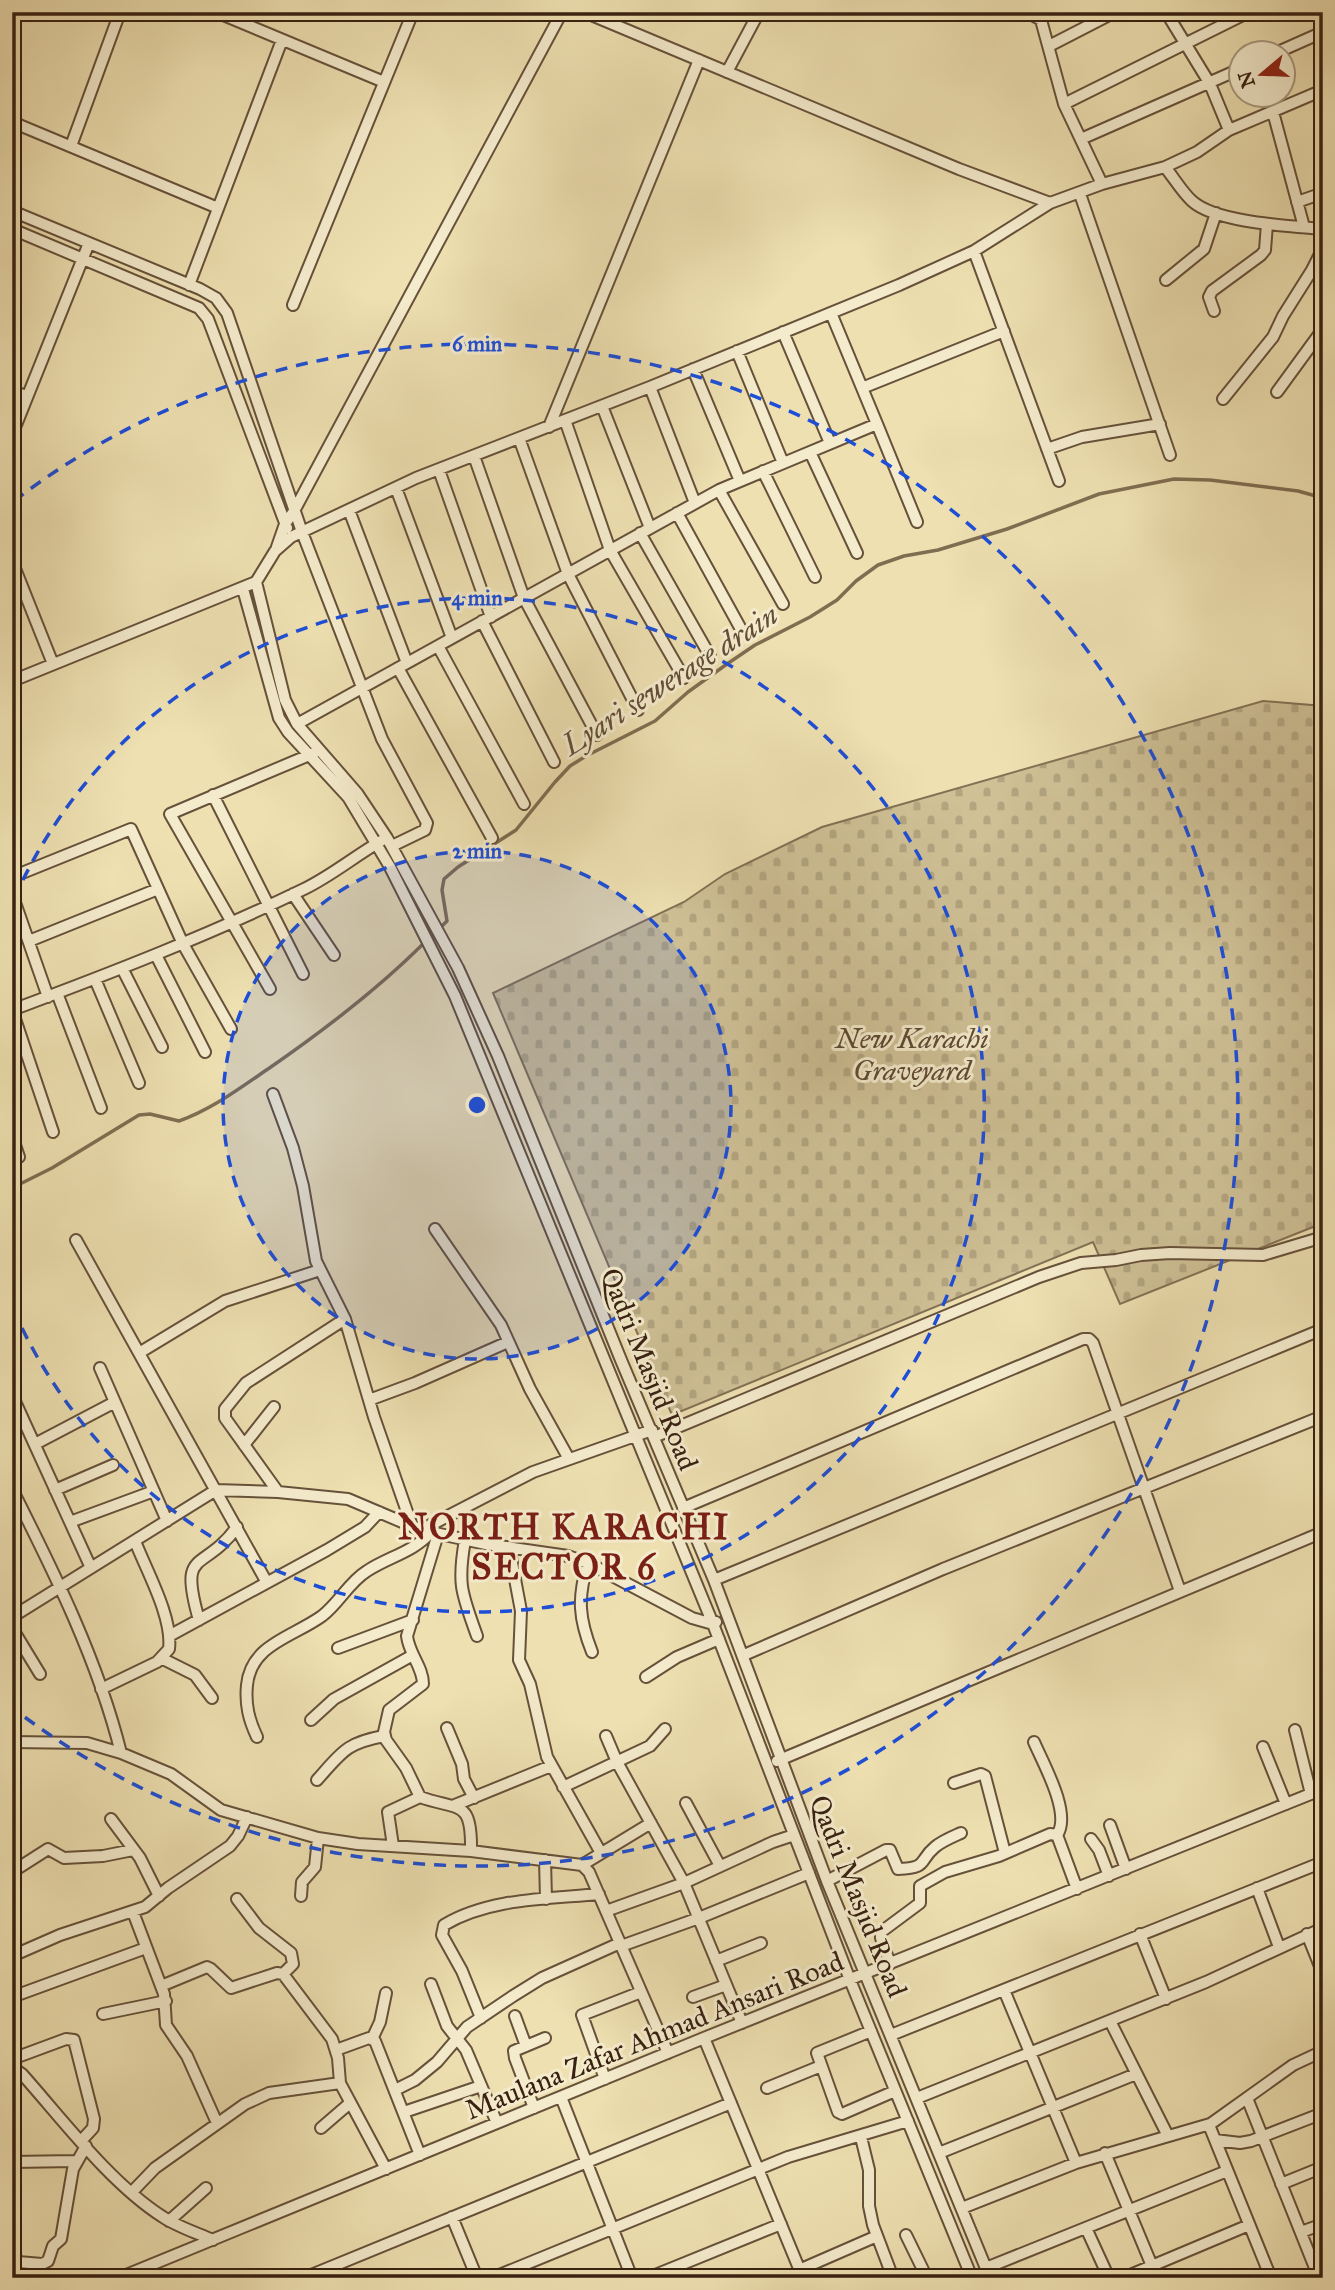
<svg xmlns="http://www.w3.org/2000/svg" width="1335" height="2290" font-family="'IM FELL Great Primer',serif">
	<defs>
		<pattern id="cemetery-stones" width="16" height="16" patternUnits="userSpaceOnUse" patternTransform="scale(1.75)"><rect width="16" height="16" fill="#cfc096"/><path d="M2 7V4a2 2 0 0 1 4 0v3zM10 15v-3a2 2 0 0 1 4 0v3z" fill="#b2a580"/></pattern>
	</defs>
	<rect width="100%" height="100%" fill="#eee0b1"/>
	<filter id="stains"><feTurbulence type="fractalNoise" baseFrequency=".00286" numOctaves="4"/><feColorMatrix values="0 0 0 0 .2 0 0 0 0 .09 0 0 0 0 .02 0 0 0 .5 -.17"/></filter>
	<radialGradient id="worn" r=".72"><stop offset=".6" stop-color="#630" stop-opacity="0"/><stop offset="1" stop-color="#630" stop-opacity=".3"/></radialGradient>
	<path fill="url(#cemetery-stones)" stroke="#847054" stroke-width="2" d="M1263,701l60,5v517l-203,81 -27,-62 -421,173 -179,-422 191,-91 41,-28 97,-47z"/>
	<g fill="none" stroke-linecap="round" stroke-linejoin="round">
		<path stroke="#806d51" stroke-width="3.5" d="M430,938l17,-17 -5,-31 2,-11 14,-12 58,-37 39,-48 15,-16 16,-10 69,-35 33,-29 39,-28 28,-19 55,-28 27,-17 19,-19 22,-16 26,-9 34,-6 69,-21 92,-35 75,-15 36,1 88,11 25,7
			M12,1188l40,-20 87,-53 11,-1 29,7c32,-11 61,-33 89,-52 55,-38 108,-78 156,-126"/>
		<defs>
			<path id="minor" d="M216,12l168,70
				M584,12l375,157 91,34
				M1027,12l14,8 23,84 38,80
				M1166,12l44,72 19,46
				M1049,46l66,-34
				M1278,52l45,-20
				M727,72l32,-60
				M1064,104l185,-92
				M1273,112l31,115
				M12,122l206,86
				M1081,139l159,-70
				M71,146l49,-134
				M1165,167c9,11 17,25 27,34 24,22 99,25 131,28
				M1080,194l90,261
				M1297,202l26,-9
				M12,211l188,78 16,9 11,15 75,219 80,207 45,84 -2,7 -33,16
				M12,229l187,79 9,11 79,209
				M974,251l85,230
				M1166,280l38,-31 12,-36
				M189,285l93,-245
				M293,305l120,-293
				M1214,311l-5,-14 3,-6 49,-36 4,-5 2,-26
				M783,332l47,111
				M737,351l46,112
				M693,369l47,112
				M650,387l45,116
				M862,388l142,-57
				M12,391l14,5
				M1277,392l46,-63
				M1223,399l50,-62 10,-21 29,-46 11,-22
				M602,406l48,122
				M565,420l45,130 74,128
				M877,424l40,98
				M549,427l150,-367
				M12,435l77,-192
				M519,438l49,136 70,136
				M1047,449l35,-12 78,-13
				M810,452l47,101
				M474,456l50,142 73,137
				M439,470l52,147
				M763,471l52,106
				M396,488l56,150
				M719,490l64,114
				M349,510l58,153
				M677,513l65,118
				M640,533l70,123
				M277,547l8,-23 9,-13 268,-499
				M12,561l41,103
				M256,582l29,118 12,24 60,69 30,45 71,130 40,88 123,304 93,220 113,301 163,397
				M243,589l36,129 9,14 60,65 42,70 65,129 258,628 137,356 122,298
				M482,621l72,141
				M438,646l86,158
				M398,668l94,170
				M12,681l244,-99 19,-31 16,-14 125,-59 234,-91 249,-102 75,-34 76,-48 52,-19 63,-17 32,-15 32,-22 94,-40
				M297,724l422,-234 158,-66 -46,-111
				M213,795l90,179
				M12,877l119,-48 52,115 48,85
				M12,894l36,103
				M293,894l41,61
				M29,941l129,-52
				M156,955l49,97
				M122,968l40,79
				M95,979l44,104
				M270,989l-100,-175 144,-61
				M57,993l44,115
				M12,1010c99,-37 197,-75 292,-121 27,-13 51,-33 77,-48
				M12,1010l41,122
				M273,1094l20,54 10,38 13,75 29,58 29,98 38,109
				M12,1136l7,21
				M435,1229l66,96 29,64 39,70
				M76,1240l190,341
				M139,1353l86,-52 95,-31
				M100,1368l67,153
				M12,1395l79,173
				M369,1400l46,-17 93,-41
				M654,1437l385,-160 42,-14 35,-3 25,-5 29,-2 93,2 60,-18
				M35,1444l80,-42
				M244,1445l30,-38
				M12,1489c43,85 86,172 109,264
				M55,1490l58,-25
				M278,1492l-53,-74v-9l21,-26 99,-64
				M683,1508l400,-169h6l4,4 87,248
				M70,1522l84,-31
				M421,1530l112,-58 119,-42
				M438,1534l-31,102c2,18 16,31 16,48l-34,26 -5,22 2,8 20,28 14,29c39,14 52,1 51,54
				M465,1540c-8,45 -3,54 12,96
				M509,1547l12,64 -2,49 11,24 17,73 54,96
				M588,1563c-11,35 -9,56 4,89
				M714,1580l609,-251
				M12,1617l204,-127 62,2 70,7 73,31 65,14 82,12 20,7 104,55 21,6 3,-2
				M199,1620c-21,-74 4,-46 38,-93
				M12,1628l28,46
				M169,1636l158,-86 38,-23 14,-15
				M338,1648l75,-28
				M744,1655l199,-86 380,-153
				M161,1658l34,17 17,23
				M646,1677l31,-20 42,-18
				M101,1689l56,-27 12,-13c4,-32 -23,-79 -34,-108
				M311,1720l23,-21 79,-44
				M447,1728l15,36 2,15 10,19
				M1295,1730l16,64
				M606,1736l11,26 67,121 58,140
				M257,1737c-8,-17 -12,-32 -10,-52 4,-41 46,-48 75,-69 17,-13 27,-34 45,-45 21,-14 47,-19 64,-39
				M12,1742l75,1 34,10 50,21 50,36 97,28 40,6 113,7 111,14 7,7 79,181
				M1034,1742c9,21 38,72 23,93
				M1263,1747l23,57
				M777,1761l546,-229
				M317,1780c25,-28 29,-37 67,-44
				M954,1783l27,-9 4,2 20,77
				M563,1787l87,-41 15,-17
				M686,1803l34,63
				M455,1805l96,-39
				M111,1819l29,39 19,38
				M1110,1825l16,44
				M1091,1839l8,11 10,26
				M393,1846l-5,-34 32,-15
				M545,1860l1,39
				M582,1865l69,-42
				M12,1872l36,-23 16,9 39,-2 30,-6
				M827,1881l59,-31h4l8,19c31,-1 20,-8 37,-22 7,-6 17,-10 26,-14
				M1257,1888l22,59
				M301,1896l1,-14 13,-15 3,-29
				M237,1899l22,29 32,25 2,11 -10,10
				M606,1911l78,-28 89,-41 21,-7
				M133,1912l31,82 2,31 21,31 30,67
				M1140,1934l26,65
				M1307,1934l16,40
				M621,1946l78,-28 110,-45
				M12,1956l48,-21 85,-28 23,-19 62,-42 8,-10 9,-19
				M716,1961l45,-18
				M890,1964l-9,-26v-6l39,-29v-17l25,-14 54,-16 51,-22 7,1 20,54
				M431,1984l16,42 19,24 31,73
				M161,1986l46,-19 4,2 20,19 46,-15 6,1 49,65 6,19 2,25 46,86
				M1004,1990l72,173
				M12,1997l134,-49
				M693,1997l33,-12
				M103,2014l63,-13
				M515,2016l11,30
				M481,2018l-19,-47 -20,-36 2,-10c45,-27 104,-26 155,-31
				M1110,2021l58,115
				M871,2031l-54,22 21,59 4,2 53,-23
				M891,2035l432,-173
				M704,2038l99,240
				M372,2039l8,-17 6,-29
				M336,2050l33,-12 6,3 45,114
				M12,2059l54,-20 8,1 20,79 -1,9 -12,13
				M12,2067l10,7c41,46 89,110 141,143 15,10 34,16 50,23
				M605,2079l-23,-64 59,-23
				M767,2088l54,-22
				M395,2090l20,-10 22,-18 30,-35 46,-31 29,-18 78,-35
				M561,2097l71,181
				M917,2098l289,-116 117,-54
				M1247,2098l72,180
				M534,2108l-19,-50 -1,-7 31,-13
				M404,2112l77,-26
				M321,2128l29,-25
				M861,2137l8,33v36l4,19 20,53
				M1215,2140l25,3 11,-2 72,-28
				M939,2153l197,-79
				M1105,2153l52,125
				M12,2162l63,-1
				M1281,2184l42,-17
				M132,2192l23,-24 90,-64 24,-11 71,-10
				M962,2208l114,-45 134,-39
				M452,2217l25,61
				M169,2221l37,-33
				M1086,2228l23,50
				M1301,2232l22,-8
				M906,2235l21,43
				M12,2250l6,12 24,2 6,-3 5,-15 8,-7 12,-70 13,-23
				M986,2268l241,-97
				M799,2270l78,-34
				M119,2278l585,-240 619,-249
				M304,2278l427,-175
				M492,2278l296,-121 120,-36
				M648,2278l133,-54
				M1123,2278l126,-53
				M1271,2278l-62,-153 84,-60 30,-14"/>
		</defs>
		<use href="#minor" stroke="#66513a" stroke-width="14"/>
		<use href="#minor" stroke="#f4ebcc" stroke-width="10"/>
	</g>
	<circle cx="477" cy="1105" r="254" fill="#1d4ed8" fill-opacity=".12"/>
	<g fill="none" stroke="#1d4ed8" stroke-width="3.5" stroke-dasharray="12 9">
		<circle cx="477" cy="1105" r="254"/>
		<path d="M14 899A507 507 0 1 1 14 1311"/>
		<path d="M14 501A761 761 0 1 1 14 1709"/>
	</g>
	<g text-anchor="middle" stroke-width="6" stroke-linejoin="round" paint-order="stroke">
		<g font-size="28" font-style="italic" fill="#5e4933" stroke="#f4ebcc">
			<text x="912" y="1048">New Karachi<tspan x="912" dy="32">Graveyard</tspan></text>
		</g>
		<g font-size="28" fill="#382112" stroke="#f4ebcc">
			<text transform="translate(650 1369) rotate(68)" y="10">Qadri Masjid Road</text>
			<text transform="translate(859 1896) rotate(68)" y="10">Qadri Masjid Road</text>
			<text transform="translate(654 2035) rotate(-22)" y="10">Maulana Zafar Ahmad Ansari Road</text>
		</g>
		<g font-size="30" font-style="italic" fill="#624d37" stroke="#f4ebcc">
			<text transform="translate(670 680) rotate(-33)" y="10">Lyari sewerage drain</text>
		</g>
		<g font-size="35" font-weight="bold" letter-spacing="2" fill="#7a1f14" stroke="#f4ebcc">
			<text x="564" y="1539">NORTH KARACHI<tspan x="564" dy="40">SECTOR 6</tspan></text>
		</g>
	</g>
	<circle cx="477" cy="1105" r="10" fill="#1d4ed8" stroke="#f4ebcc" stroke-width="3.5"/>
	<g font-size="21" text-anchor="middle" font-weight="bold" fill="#1d4ed8" stroke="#f4ebcc" stroke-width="6" stroke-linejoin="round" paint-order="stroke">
		<text x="477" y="351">6 min</text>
		<text x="477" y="605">4 min</text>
		<text x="477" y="858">2 min</text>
	</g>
	<rect width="1335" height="2290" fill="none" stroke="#eee0b1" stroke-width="42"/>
	<rect x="14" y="14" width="1307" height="2262" fill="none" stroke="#382112" stroke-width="3.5"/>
	<rect x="21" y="21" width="1293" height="2248" fill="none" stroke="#382112" stroke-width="2"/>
	<g transform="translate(1262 74) rotate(251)"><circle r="33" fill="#f4ebcc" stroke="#a99a82" stroke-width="2"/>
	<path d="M0-5L12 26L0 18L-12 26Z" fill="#8f2418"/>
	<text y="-10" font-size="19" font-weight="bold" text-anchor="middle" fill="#382112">N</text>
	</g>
	<rect width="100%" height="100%" filter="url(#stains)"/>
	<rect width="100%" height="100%" fill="url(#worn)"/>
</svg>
